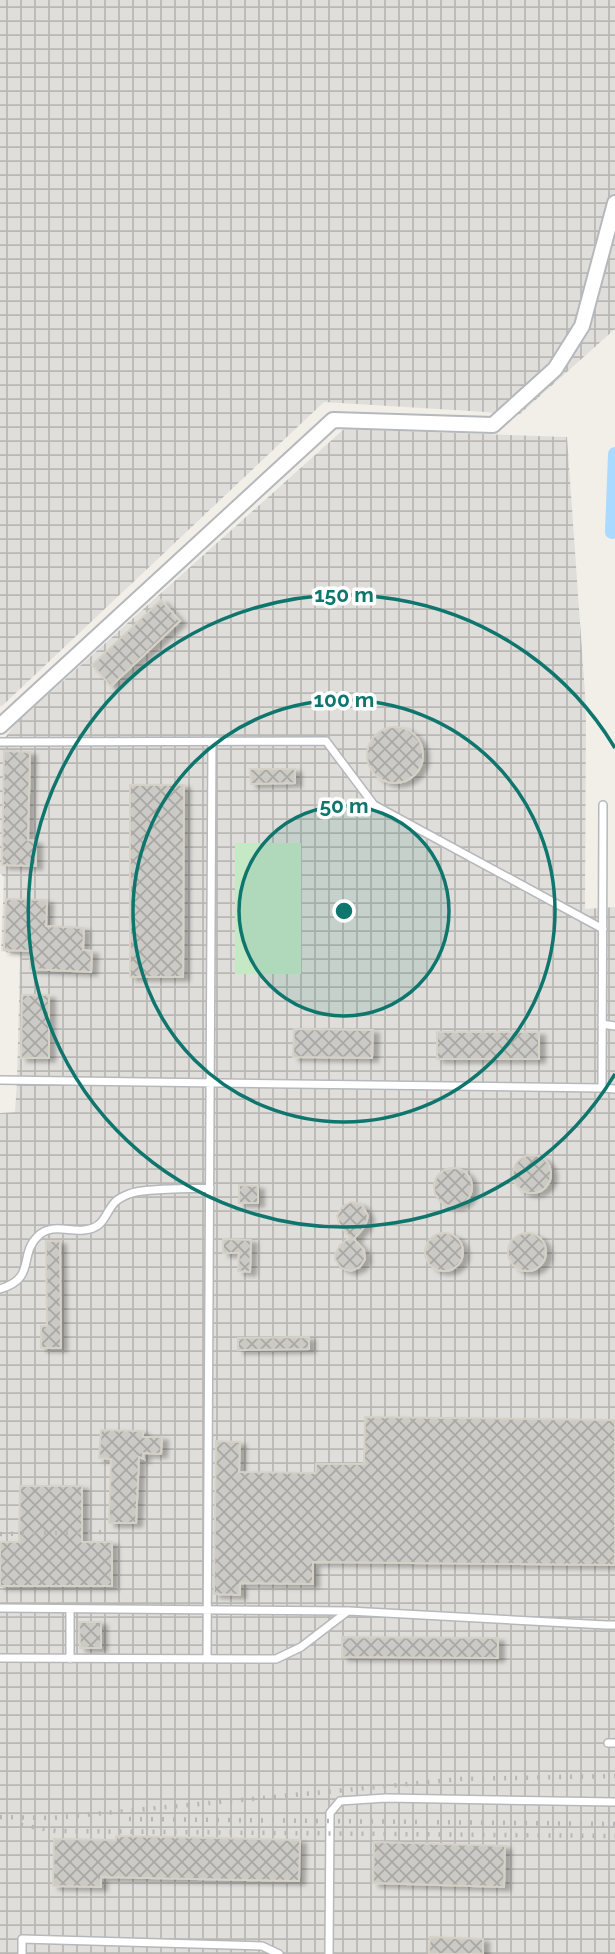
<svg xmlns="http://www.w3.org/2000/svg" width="615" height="1954" font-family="Raleway,sans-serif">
	<defs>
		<pattern id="industrial-grid" width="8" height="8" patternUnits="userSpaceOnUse" patternTransform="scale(1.75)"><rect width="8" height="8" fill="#e0deda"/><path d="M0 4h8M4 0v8" fill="none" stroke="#b9b8b5"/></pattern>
		<pattern id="building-cross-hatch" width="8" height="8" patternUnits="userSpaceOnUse" patternTransform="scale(1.75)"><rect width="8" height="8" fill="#cccac5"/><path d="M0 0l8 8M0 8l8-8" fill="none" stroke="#a9a8a4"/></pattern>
		<filter id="shadow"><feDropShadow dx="6" dy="3.5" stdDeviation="2" flood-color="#0004"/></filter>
	</defs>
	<rect width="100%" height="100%" fill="#f1efe8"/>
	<path fill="url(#industrial-grid)" d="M0,0h615v329l-95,85 -196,-12 -322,304h-2z
		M344,429l223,8 19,271 -1,201 30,-2v1047h-615v-841l15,-1 2,-31 3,-126 -19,-4 3,-74 -4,-4v-128l14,-20z"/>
	<path fill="#c5e8c5" d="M235,843h66v131h-66z"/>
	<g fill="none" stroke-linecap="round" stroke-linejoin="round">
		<path stroke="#aadaff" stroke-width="14" d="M612,532l3,-78"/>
	</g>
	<path fill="url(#building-cross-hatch)" stroke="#d6d1c6" stroke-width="2" filter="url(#shadow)" d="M161,600l19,21 -69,65 -19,-21z
		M367 755a28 28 0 1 1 56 0a28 28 0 1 1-56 0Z
		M4,751l26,1 -2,88 8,1v25l-34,-1z
		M250,769h45v14l-44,1z
		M130,785h54l-1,192h-53z
		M6,899l41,1 -1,26 38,2 -1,22 9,1 -1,21 -61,-3 1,-18 -27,-1z
		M22,995h27v63h-28z
		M294,1029l79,1 -1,28 -79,-1z
		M437,1032h102v27h-102z
		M513 1174a19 19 0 1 1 38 0a19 19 0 1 1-38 0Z
		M434 1187a19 19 0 1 1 38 0a19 19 0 1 1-38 0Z
		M239,1185l19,1v17h-19z
		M351,1202l9,2 4,4 4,8 -3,10 -11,13 10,11 1,9 -5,8 -9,4 -10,-3 -6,-9v-5l5,-9 10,-8 -10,-11 -3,-10 5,-9z
		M425 1252a19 19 0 1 1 38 0a19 19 0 1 1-38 0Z
		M508 1252a19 19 0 1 1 38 0a19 19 0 1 1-38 0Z
		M223,1239l28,1 -1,32 -12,-1 1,-18h-16z
		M46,1241h14l1,107h-20v-22h6z
		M309,1337v12l-71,1v-12z
		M365,1417l250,3v145l-302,-3v22l-73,-1v12l-26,-1 2,-153 24,1 -1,30 77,1v-9h48z
		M101,1430l42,1v6h19l-1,17 -18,-1 1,6 -5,-2 -3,66h-27l2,-64 -12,-1z
		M20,1486h62v56h30v44h-112v-44h19z
		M79,1622h22v26h-21z
		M342,1637l156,1v20l-156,-1z
		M116,1836l184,4 -1,41 -198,-4v10l-48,-1 1,-47 62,1z
		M374,1842l131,4 -1,41 -131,-4z
		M430,1937l53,2v15h-54z"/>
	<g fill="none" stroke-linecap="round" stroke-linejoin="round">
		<defs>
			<path id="service" d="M0,742l326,-1 48,64 229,124
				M602,1024l13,2
				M0,1080l602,8 1,-283
				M602,1088l13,1
				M0,1289c37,-11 18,-34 38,-53 13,-13 31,-4 46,-6 21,-2 20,-16 31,-28 3,-3 9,-6 14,-8 13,-6 63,-5 81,-6
				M0,1608l349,3 257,14h9
				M70,1609v50
				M0,1658l276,1 25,-12 47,-36
				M207,1659l5,-917
				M608,1743h7
				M22,1954v-15l240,7 17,8
				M329,1954l1,-141 10,-12 46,-3 229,4"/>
			<path id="minor" d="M0,726l333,-306 160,5 62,-56 27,-43 33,-123"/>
		</defs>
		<use href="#service" stroke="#b5b8bc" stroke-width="10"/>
		<use href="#minor" stroke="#b5b8bc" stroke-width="18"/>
		<use href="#service" stroke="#fff" stroke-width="7"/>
		<use href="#minor" stroke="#fff" stroke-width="14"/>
		<path stroke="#b6b7b8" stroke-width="4.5" stroke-dasharray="2 9" stroke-linecap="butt" d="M0,1534l107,-2
			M0,1817l52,1 409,-39 154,-3
			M129,1819l486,5
			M21,1825l35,6 559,5"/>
	</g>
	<circle cx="344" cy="911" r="105" fill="#0f766e" fill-opacity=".12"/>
	<g fill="none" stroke="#0f766e" stroke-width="3.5">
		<circle cx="344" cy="911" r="105"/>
		<circle cx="344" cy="911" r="211"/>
		<path d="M615 1074A316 316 0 1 1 615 748"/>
	</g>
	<circle cx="344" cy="911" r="10" fill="#0f766e" stroke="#fff" stroke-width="3.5"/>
	<g font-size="21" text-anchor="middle" font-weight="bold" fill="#0f766e" stroke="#fff" stroke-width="7" stroke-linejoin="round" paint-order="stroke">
		<text x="344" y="602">150 m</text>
		<text x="344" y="707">100 m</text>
		<text x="344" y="813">50 m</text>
	</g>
</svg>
